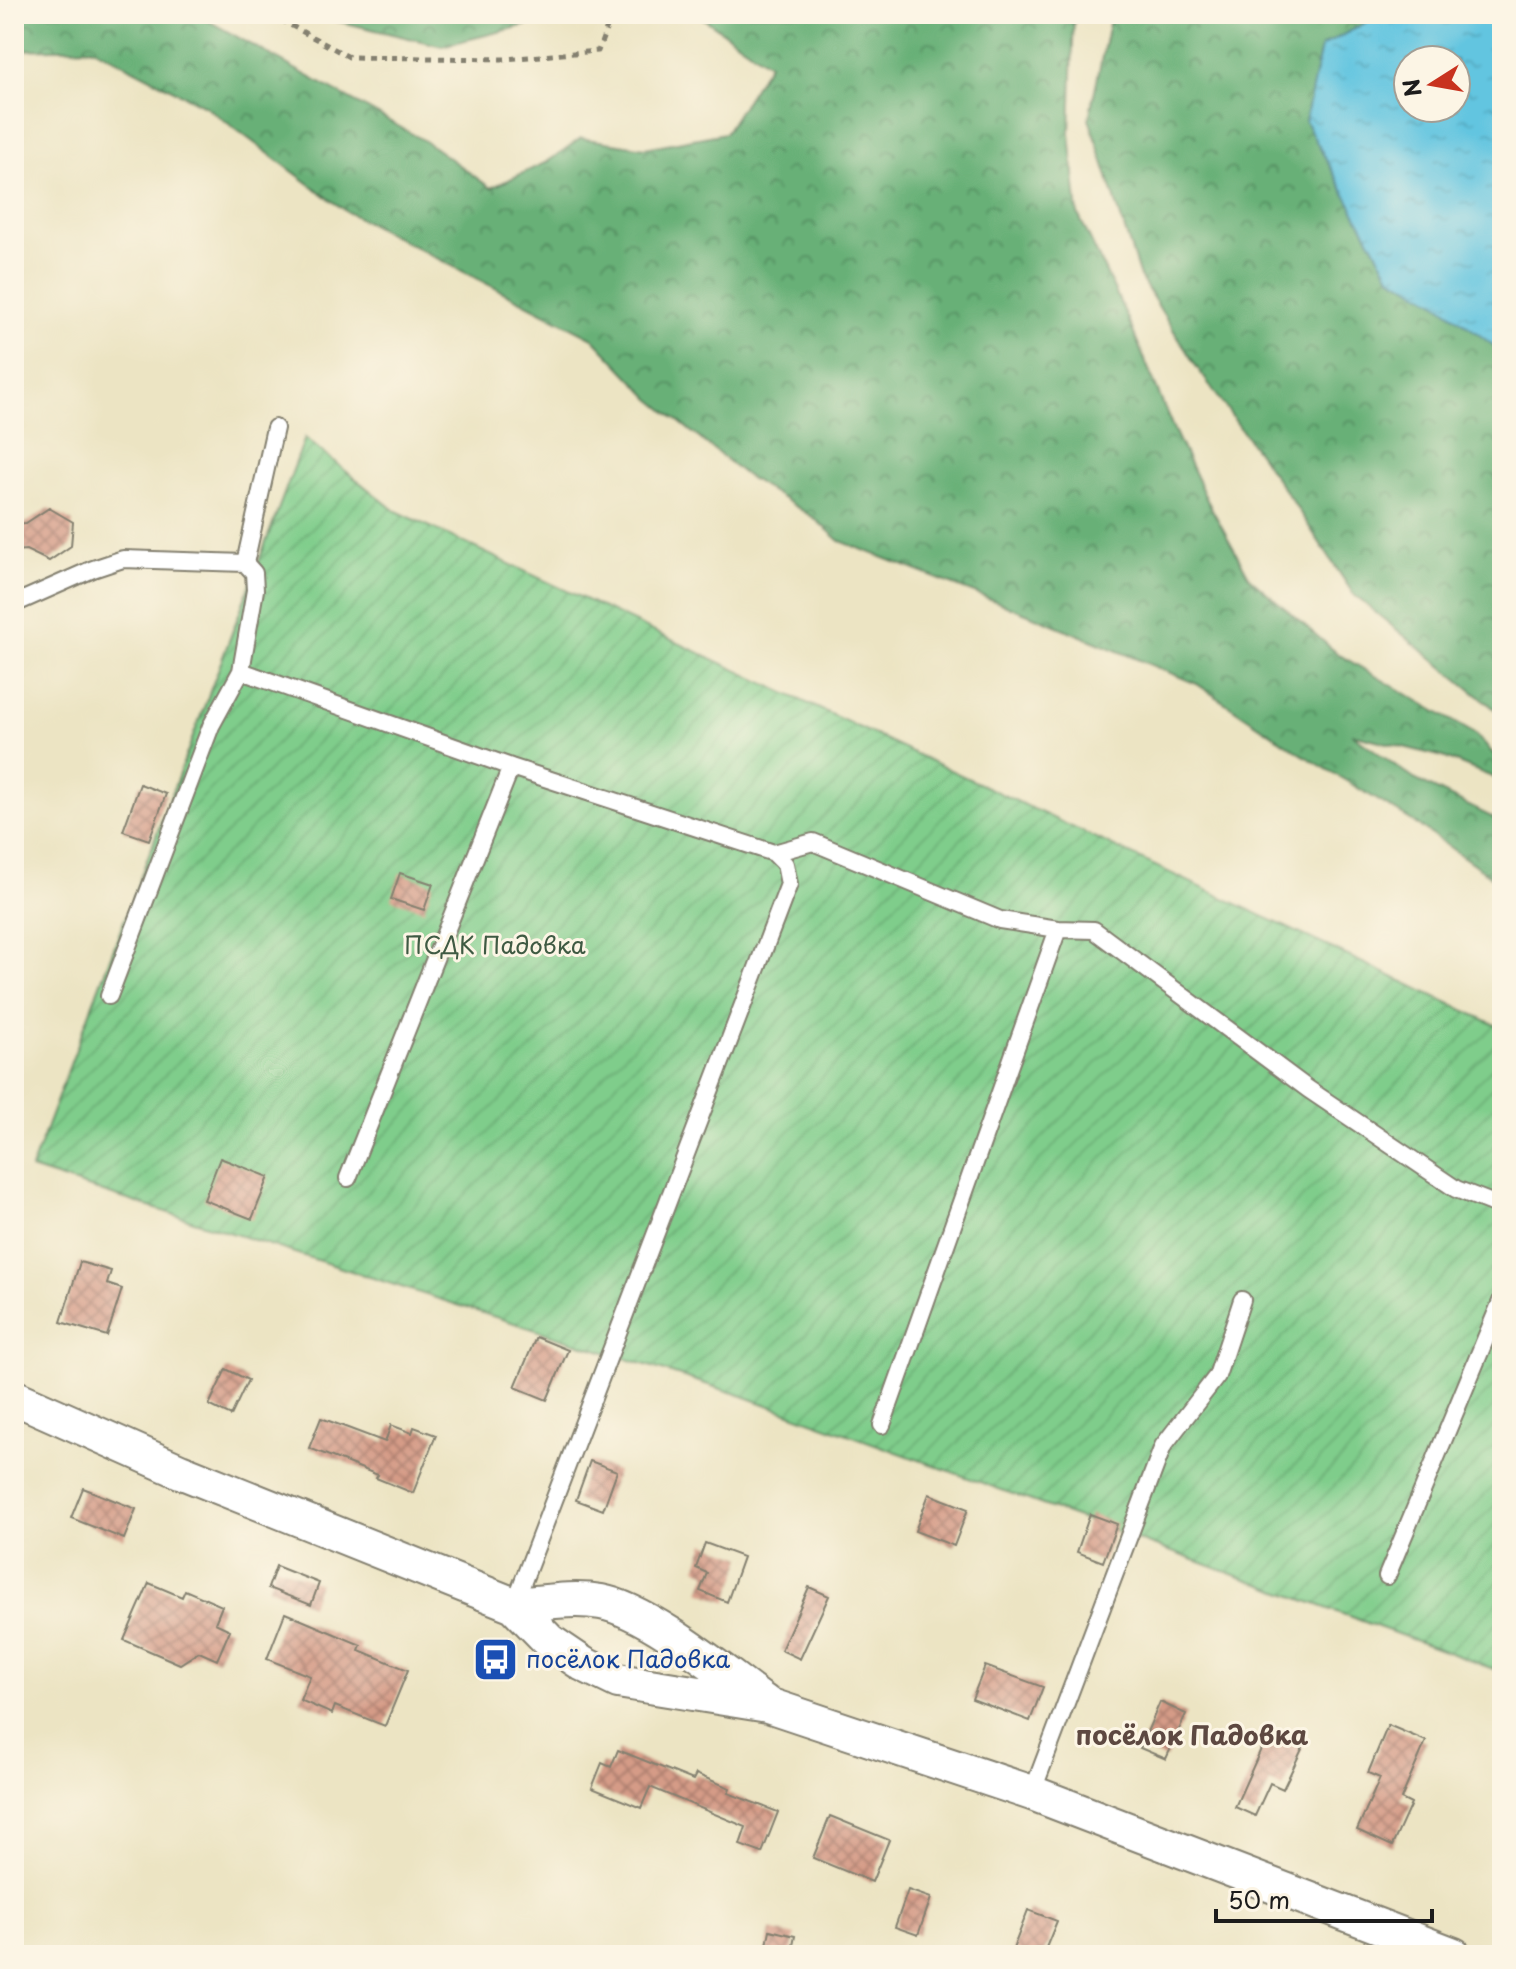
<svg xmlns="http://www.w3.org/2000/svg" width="1516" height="1969" font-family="'Playpen Sans',sans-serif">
	<defs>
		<pattern id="forest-crowns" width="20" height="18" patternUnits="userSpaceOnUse" patternTransform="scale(2)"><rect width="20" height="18" fill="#67b077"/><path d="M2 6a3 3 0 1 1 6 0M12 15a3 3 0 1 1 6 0" fill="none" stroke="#548e61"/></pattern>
		<pattern id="garden-furrows" width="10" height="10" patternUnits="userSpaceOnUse" patternTransform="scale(2)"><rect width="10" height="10" fill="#7fcd8b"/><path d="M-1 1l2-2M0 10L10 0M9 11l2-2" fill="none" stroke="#6daf77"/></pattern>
		<pattern id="water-ripples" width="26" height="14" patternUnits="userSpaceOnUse" patternTransform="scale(2)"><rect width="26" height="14" fill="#62c5e0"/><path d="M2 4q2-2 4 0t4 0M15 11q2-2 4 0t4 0" fill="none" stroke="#54a9c0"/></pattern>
		<pattern id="building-cross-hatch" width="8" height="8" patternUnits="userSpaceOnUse" patternTransform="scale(2)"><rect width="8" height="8" fill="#d59b87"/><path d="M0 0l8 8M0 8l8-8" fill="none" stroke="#ac7e6e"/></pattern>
	</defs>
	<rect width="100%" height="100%" fill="#fcf5e5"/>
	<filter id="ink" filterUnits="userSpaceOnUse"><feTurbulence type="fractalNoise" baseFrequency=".0125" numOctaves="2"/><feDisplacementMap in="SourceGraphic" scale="16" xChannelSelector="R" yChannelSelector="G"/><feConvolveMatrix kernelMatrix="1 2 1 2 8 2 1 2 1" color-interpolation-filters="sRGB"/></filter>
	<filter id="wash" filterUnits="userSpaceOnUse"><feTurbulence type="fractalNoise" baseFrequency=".006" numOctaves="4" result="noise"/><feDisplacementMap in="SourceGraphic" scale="32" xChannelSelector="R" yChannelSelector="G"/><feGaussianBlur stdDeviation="1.8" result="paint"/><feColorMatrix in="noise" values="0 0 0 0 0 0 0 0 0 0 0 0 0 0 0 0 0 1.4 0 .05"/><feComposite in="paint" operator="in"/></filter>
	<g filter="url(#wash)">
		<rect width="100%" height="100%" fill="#ece4c3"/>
		<path fill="url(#forest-crowns)" stroke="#42664a" stroke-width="2" fill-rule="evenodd" d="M14,14h182l229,127 66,47 56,-26 34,-24 64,10 80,-15 44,-69 -72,-50h377l-4,119 8,81 49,103 46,111 34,72 43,78 88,76 137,80 27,29v18l-59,-24 -91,-23 62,45 88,43v65l-14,-13 -79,-55 -109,-66 -103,-69 -171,-71 -186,-72 -26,-23 -69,-43 -94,-76 -58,-61 -246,-126 -142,-106 -112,-58 -79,2z
			M308,14h245l-2,5 -109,27z
			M1111,14h391v701l-148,-120 -61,-93 -97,-136 -56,-89 -51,-159zM1408,60h48v48h-48z"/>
		<path fill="url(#garden-furrows)" stroke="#4e7454" stroke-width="2" d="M305,438l89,72 1108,518v644l-762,-277 -709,-226z"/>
		<path fill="url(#water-ripples)" stroke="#3f707e" stroke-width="2" fill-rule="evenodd" d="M1381,14h121v338l-66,-50 -46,-26 -85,-155 16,-74zM1408,60h48v48h-48z"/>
		<g id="blocks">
			<path fill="url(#building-cross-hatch)" d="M49,508l24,14 -2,24 -22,15 -23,-11 -12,1v-27l12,-1z
				M140,784l26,10 -17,46 -26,-9z
				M400,873l33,11 -9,26 -33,-11z
				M220,1158l49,19 -17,42 -48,-19z
				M80,1262l31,9 -4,13 15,5 -15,47 -46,-14z
				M536,1337l32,13 -21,50 -32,-13z
				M226,1369l22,11 -17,36 -22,-11z
				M321,1418l64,24 6,-17 21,8 2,-6 22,8 -23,58 -37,-15 2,-3 -69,-27z
				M590,1461l27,10 -14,39 -27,-10z
				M83,1488l53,21 -12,30 -53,-21z
				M929,1494l39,15 -14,37 -39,-15z
				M1090,1514l27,10 -14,38 -26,-10z
				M705,1543l38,14 -16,45 -27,-11 7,-18 -11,-5z
				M276,1566l43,17 -8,22 -43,-17z
				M149,1583l33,14 3,-7 37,16 -7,17 15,7 -13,30 -18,-8 -19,12 -56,-24z
				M809,1587l20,9 -29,63 -19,-9z
				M285,1613l76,32 -2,5 49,20 -23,56 -50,-20 -3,8 -32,-14 10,-24 -43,-17z
				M985,1666l58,21 -13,34 -58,-22z
				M1160,1702l26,12 -20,45 -26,-11z
				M1388,1725l38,16 -25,58 10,5 -19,42 -35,-16 23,-52 -12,-5z
				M1269,1731l34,16 -20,42 -13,-6 -15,33 -20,-9z
				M618,1750l75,30 3,-6 34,14 -2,5 50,19 -16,41 -22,-8 6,-18 -96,-40 -9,21 -49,-20 10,-25 9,4z
				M830,1816l59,24 -17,42 -59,-24z
				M908,1890l23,8 -13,37 -23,-8z
				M1028,1910l29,11 -14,34h-16l-14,-6z
				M770,1930l25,6 -4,19h-26z"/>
		</g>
	</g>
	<g filter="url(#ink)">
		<use href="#blocks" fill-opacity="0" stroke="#848070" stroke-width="2"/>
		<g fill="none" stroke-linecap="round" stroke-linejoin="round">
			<defs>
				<path id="lane" d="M245,563l30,-135
					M14,604l79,-35 30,-10 122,4 9,10 1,17 -14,81
					M774,853l39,-11 187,78 58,9 36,1 214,159 148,100 46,18
					M109,996l102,-270 30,-55 270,96 263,86 11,11 4,20 -275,721
					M348,1178l163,-411
					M882,1425l176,-496
					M1387,1576l115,-277
					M1032,1793l131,-347 54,-70 25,-76"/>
				<path id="street" d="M14,1397l166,74 334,134 35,36 34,23 35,17 150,24 264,88 422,162
					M514,1605c28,-2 58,-8 87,-3 46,8 123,71 163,100"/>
			</defs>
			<use href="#lane" stroke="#848070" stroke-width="20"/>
			<use href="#street" stroke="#848070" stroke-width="38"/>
			<path stroke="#848070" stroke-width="5" stroke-dasharray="6 6" stroke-linecap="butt" d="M270,14l79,43 156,2 93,-8 14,-37"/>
			<use href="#lane" stroke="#fff" stroke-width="16"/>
			<use href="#street" stroke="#fff" stroke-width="34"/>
		</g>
	</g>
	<defs>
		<symbol id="bus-square" viewBox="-11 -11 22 22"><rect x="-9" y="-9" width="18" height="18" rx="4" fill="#1a4fb4" stroke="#fcf5e5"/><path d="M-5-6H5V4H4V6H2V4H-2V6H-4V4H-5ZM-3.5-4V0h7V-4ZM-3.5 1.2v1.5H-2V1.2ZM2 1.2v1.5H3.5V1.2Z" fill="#fff"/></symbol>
	</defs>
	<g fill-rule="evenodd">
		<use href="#bus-square" x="470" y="1634" width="51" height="51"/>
	</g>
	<g text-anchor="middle" stroke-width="6" stroke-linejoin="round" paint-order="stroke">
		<g font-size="24" fill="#3f5a43" stroke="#fcf5e5">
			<text x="495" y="954">ПСДК Падовка</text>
		</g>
		<g font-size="24" fill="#164399" stroke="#fcf5e5" text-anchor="start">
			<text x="526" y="1668">посёлок Падовка</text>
		</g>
		<g font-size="26" font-weight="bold" fill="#5d4841" stroke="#fcf5e5">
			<text x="1192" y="1745">посёлок Падовка</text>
		</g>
	</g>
	<rect width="1516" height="1969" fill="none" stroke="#fcf5e5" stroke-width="48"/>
	<g transform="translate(1432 84) rotate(259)"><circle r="38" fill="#fcf5e5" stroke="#a29e95" stroke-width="2"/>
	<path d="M0-6L14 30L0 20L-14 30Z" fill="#c8321e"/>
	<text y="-12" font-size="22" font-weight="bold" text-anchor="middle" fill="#1c1c1c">N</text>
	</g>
	<path d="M1216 1909v12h216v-12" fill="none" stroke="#1c1c1c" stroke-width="4"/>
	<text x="1228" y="1909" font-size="24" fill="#1c1c1c" stroke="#fcf5e5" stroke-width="6" paint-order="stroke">50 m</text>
</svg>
